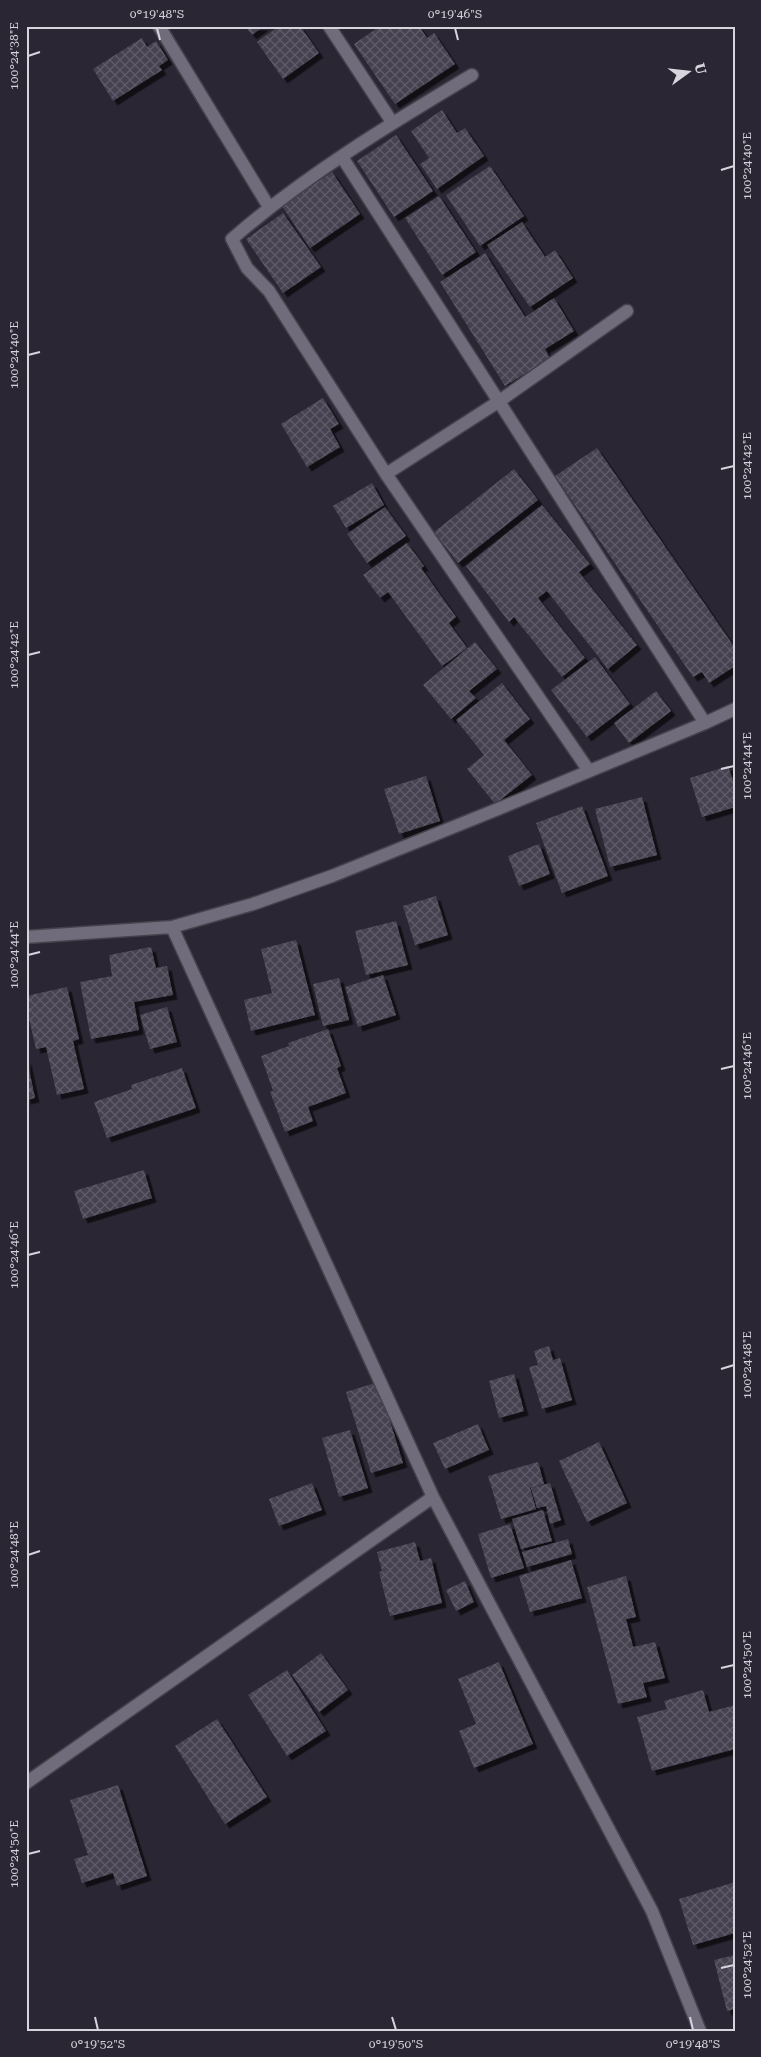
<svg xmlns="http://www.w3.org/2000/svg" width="761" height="2057" font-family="'Roboto Serif',serif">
	<defs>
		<pattern id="building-cross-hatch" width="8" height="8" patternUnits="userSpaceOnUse" patternTransform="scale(1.25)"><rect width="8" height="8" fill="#464250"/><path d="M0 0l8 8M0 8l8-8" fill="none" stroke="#605c69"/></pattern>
		<filter id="shadow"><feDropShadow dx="4.5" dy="4.5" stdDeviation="0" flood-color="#0009"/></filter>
	</defs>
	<rect width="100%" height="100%" fill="#2a2633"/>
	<path fill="url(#building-cross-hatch)" filter="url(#shadow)" d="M245,26h19l-12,9z
		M279,26h21l19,27 -36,26 -26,-37z
		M380,26h39l8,12 7,-5 21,31 -60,40 -41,-60z
		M142,38l5,9 9,-6 12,19 -9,6 3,4 -49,31 -20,-32z
		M442,110l15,23 8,-5 19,28 -47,33 -17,-25 9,-6 -18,-27z
		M396,135l37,56 -39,26 -37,-56z
		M490,166l34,50 -44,30 -34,-51z
		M332,172l28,42 -50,34 -28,-42z
		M439,196l37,56 -34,23 -37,-57z
		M283,213l38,54 -38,26 -37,-54z
		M522,222l23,35 10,-7 18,28 -43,29 -43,-62z
		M485,253l40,64 29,-19 20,33 -29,18 5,9 -45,28 -65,-104z
		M323,398l16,26 -9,5 10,18 -33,20 -26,-43z
		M597,448l138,200v18l-26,17 -7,-11 -9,5 -138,-201z
		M514,469l24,31 -80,63 -24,-31z
		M372,483l12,22 -38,23 -13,-22z
		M542,505l48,59 -11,8 58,73 -29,24 -61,-78 -9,7 47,60 -23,19 -48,-60 -5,5 -43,-56z
		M385,507l21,29 -39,27 -20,-29z
		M407,543l17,23 -3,2 35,49 -7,6 18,25 -25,18 -54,-74 -8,6 -17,-23z
		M475,642l22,27 -28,22 7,7 -25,21 -28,-34z
		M595,657l35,47 -43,33 -36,-47z
		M502,683l28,36 -26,21 28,35 -37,29 -28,-35 17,-14 -28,-35z
		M656,691l15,20 -42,32 -15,-20z
		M728,766l7,20v21l-33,10 -12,-39z
		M426,776l14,45 -41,13 -15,-45z
		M642,797l15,58 -47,12 -15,-58z
		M582,806l26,70 -46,17 -26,-70z
		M539,844l11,30 -31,12 -11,-30z
		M436,896l12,39 -33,10 -12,-39z
		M396,921l12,44 -42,10 -11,-44z
		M296,940l19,75 -64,16 -7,-31 28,-7 -11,-44z
		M151,947l5,21 11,-2 6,29 -39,7 5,28 -48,9 -11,-57 32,-6 -3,-21z
		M383,975l13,40 -38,12 -13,-40z
		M339,978l10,42 -26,6 -10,-42z
		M67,987l12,52 -6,2 11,48 -27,6 -11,-48 -10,2 -10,-44v-9z
		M167,1007l10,35 -27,7 -10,-34z
		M328,1029l13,37 -4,2 9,25 -38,14 5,14 -28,11 -15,-40 3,-1 -12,-35 28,-10 -1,-3z
		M27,1060l8,38 -9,2v-39z
		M182,1068l14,40 -89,30 -13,-36 38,-13 -1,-4z
		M144,1170l8,28 -69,21 -9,-28z
		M549,1346l4,14 7,-2 12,42 -30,9 -13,-42 9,-2 -4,-14z
		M514,1374l10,37 -25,7 -10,-37z
		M378,1382l25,81 -32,10 -25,-81z
		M478,1424l11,26 -44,19 -12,-26z
		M350,1430l18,58 -29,9 -17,-59z
		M599,1442l28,61 -40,19 -28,-61z
		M538,1462l6,22 -14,4 6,21 -35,10 -13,-43z
		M312,1483l10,27 -43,16 -10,-27z
		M550,1483l11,37 -11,4 -4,-18 -9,2 -6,-20z
		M543,1510l9,31 -31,8 -9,-30z
		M510,1524l14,44 -33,10 -13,-44z
		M568,1539l4,15 -45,13 -5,-15z
		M415,1542l5,19 11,-3 11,45 -52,13 -11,-44 3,-1 -5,-19z
		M571,1560l11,38 -52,14 -11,-36z
		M626,1576l10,41 -10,2 7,28 22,-5 10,36 -22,5 4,14 -29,7 -31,-117z
		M465,1581l9,21 -18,9 -10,-21z
		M321,1653l27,37 -29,22 -27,-37z
		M499,1662l34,82 -59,24 -15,-37 17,-7 -18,-45z
		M287,1670l39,61 -39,25 -39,-61z
		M703,1690l6,22 26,-7v44l-83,22 -15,-54 30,-8 -3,-8z
		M217,1719l50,78 -42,27 -50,-78z
		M118,1785l29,91 -30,10 -4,-13 -31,10 -8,-24 14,-4 -18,-55z
		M735,1882v51l-42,12 -14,-46z
		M735,1955v54l-8,2 -13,-51z"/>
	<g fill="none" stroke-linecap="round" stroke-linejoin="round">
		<defs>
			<path id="minor" d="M159,26l110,181
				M329,26l63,96
				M472,75c-82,49 -168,101 -240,164l15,29 22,23 117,183 203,297
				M342,157l363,566
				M386,474l112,-72 129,-91
				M172,927l261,570 219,414 48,120
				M26,937l146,-10 81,-23 79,-28 166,-67 207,-86 30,-14
				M26,1783l407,-286"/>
		</defs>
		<use href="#minor" stroke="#46424d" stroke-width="15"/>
		<use href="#minor" stroke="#706c7b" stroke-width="12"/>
	</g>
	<path fill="none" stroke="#d7d4dd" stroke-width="2" d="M157,28l3,12M455,28l3,12M28,56l12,-4M721,170l13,-4M28,355l12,-3M721,469l13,-3M28,655l12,-3M721,769l13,-3M28,955l12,-3M721,1069l13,-3M28,1255l12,-3M721,1369l13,-4M28,1555l12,-4M721,1668l13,-3M28,1854l12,-3M721,1968l13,-3M95,2017l3,13M392,2017l4,13M690,2017l3,13"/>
	<rect width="761" height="2057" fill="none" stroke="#2a2633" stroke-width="55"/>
	<g transform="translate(688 72) rotate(75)" stroke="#2a2633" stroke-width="4" paint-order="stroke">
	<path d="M0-4L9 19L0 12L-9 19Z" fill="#d7d4dd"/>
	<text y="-8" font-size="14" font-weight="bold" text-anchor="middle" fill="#d7d4dd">U</text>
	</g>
	<rect x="28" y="28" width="706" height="2002" fill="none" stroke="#d7d4dd" stroke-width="2"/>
	<g font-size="12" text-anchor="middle" fill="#d7d4dd">
		<text x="157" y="18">0°19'48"S</text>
		<text x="455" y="18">0°19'46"S</text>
		<text transform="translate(14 56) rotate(-90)" y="4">100°24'38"E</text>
		<text transform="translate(747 166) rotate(-90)" y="4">100°24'40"E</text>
		<text transform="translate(14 355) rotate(-90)" y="4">100°24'40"E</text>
		<text transform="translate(747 466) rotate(-90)" y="4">100°24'42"E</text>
		<text transform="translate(14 655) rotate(-90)" y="4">100°24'42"E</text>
		<text transform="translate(747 766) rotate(-90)" y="4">100°24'44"E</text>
		<text transform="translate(14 955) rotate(-90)" y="4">100°24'44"E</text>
		<text transform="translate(747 1066) rotate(-90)" y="4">100°24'46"E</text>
		<text transform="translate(14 1255) rotate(-90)" y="4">100°24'46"E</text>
		<text transform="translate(747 1365) rotate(-90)" y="4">100°24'48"E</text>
		<text transform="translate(14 1555) rotate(-90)" y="4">100°24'48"E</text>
		<text transform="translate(747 1665) rotate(-90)" y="4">100°24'50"E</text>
		<text transform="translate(14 1854) rotate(-90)" y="4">100°24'50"E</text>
		<text transform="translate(747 1965) rotate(-90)" y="4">100°24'52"E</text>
		<text x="98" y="2048">0°19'52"S</text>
		<text x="396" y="2048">0°19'50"S</text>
		<text x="693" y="2048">0°19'48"S</text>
	</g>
</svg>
